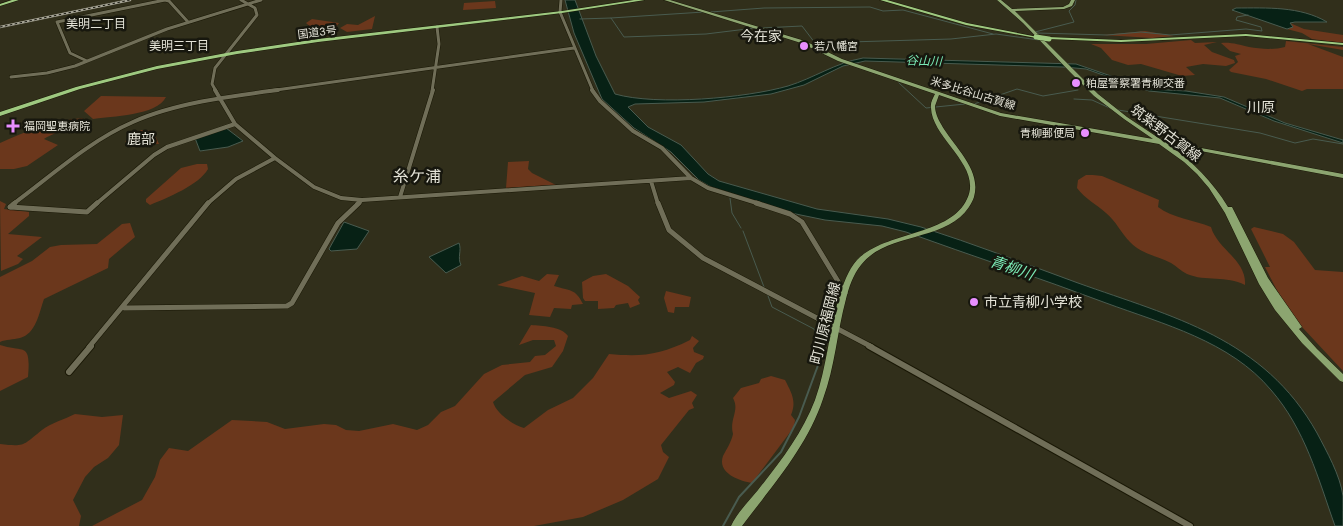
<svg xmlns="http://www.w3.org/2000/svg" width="1343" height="526" font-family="'DM Sans','Noto Sans JP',sans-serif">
	<rect width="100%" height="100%" fill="#312f1b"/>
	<path fill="#6b371c" d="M495,1l1,7 -33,2 1,-7z
		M375,16l-3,13 -25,3 -7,-4 7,-4 11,1z
		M312,19l27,4 -9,12 -6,2 -2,-2 2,-2 -9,-2 -9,-8z
		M1290,23l14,6 39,6v8l-31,-4 -10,-6 -15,-4 6,-2z
		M1145,31l29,5 -21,2h35h-92h56l-49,-3z
		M1191,40l4,3 22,-1 -13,3 8,7 22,8 1,3 -9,3 -23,-2 -17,3 9,8 -13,1 -41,-12 -13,1 -16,-5 -11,-12 -10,-4h55z
		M1286,41l57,6v3l-35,-6 35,13v32h-36l-5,2 -36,-12 -35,-7 -2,-2 9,-8 -3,-6 6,-2 -11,-3 -9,-8c11,-1 18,2 28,4 11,2 25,3 36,0z
		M101,96l65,1c-9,19 -55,19 -73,22l-9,-8z
		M83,118c-7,10 -27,13 -39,21l14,6 -31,21 -13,3h-14v-26c27,-12 54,-23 83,-25z
		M141,130l12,1 6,13 -34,-2z
		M529,161l-1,8 4,4 24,12 -50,3 2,-26z
		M197,164h10l1,5c-9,16 -41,29 -58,36l-4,-3v-3l35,-31z
		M1093,175l9,1 57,24 -1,7c14,11 36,13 53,20 6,22 36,33 34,58 -19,-10 -39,-3 -58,-11 -6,-3 -11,-8 -16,-11 -13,-7 -30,-9 -41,-21 -9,-9 -14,-21 -24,-29 -10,-9 -21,-14 -29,-25l1,-8 8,-5z
		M0,201l6,3 -2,5 25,3v4l-21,18 34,3 -25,19 6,3 -5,5 -17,7z
		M130,223l5,14 -26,22 -1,9 -64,31c-5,14 -8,35 -24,39 -7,2 -14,1 -20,4v-65l32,-16 18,-14 11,-2 36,-1 25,-20z
		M1254,227l29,7 11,8 21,28 28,2v99l-55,-59 -23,-45h5l-19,-38z
		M547,274l12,1 -5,11c16,5 21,2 29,18l-11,1 -1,4 -17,-1 -4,9 -21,-2 6,-22 -38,-8 25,-9 17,5z
		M606,274l22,12 12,11 -2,3 2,4 -10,4 -2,-5 -12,2 -2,3 -16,1v-8h-13l-2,-3 -1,-16 11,-6z
		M666,291l25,6 -2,10h-14l-1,6 -6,-1 -4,-14z
		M531,325c11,1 30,1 37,11l-5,15 -11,16 -27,8 -32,27c3,11 20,23 31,26l24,-18 25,-12 20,-20 16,-24c33,3 51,1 81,-14l2,-4 7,5 -6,7 1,4 10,4 -1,3 -7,4 -6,10 -12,-6 -11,5 8,10 -1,3 -14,8 9,5 22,-7 6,4 -5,8 2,5 -5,2 -28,35 2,7 6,5 -11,22 -35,21 -40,17 -49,9h-442l50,-26 13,-23 5,-17 9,-12 19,3 44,-31 35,2 18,7 39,-5 12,1 10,5 13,1 34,-7 24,6 11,-5 13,-13 14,-6 29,-32 18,-9 28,-3 5,-6 10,-1 11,-9 -2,-6h-21l-14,5z
		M0,345c24,8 31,-4 28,32l-28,14z
		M771,376l14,4c6,12 12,21 6,35l4,5 -1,7 -42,56c-13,-2 -35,-10 -29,-27 4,-8 8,-13 10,-22 -4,-15 7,-23 0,-36l8,-10 18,-5 2,-4z
		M75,414l27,3 21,-2 -4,30 -11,13 -14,9 -9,10 -12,23 8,16 -2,10h-79v-82c26,3 23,1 42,-14 9,-7 23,-11 33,-16z"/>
	<path fill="#072115" stroke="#495b4f" d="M565,0h10l21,56 19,38c42,12 131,4 173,-8 26,-8 47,-23 75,-28l213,6 73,25 37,2 38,6 61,26 58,17v3l-69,-22 -54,-23 -71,-7 -63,-22 -22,-2 -199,-6 -22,5 -39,19 -33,9 -67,8 -69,2 -7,3 20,20 33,18 27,29 11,7 98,28 71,10 33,8c53,17 105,37 157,56 95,34 186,55 239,150 10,19 23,42 26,63 0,9 0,20 0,30h-8c-17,-48 -30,-97 -64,-136 -41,-49 -108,-66 -165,-87 -66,-25 -134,-47 -200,-71l-24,-6 -57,-6 -34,-7 -80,-26 -12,-7 -28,-28 -37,-24 -32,-29 -28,-66z
		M1236,8c31,0 64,-2 91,14h-32l-5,1 3,4 -6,2 -55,-19z
		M226,128l17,13 -15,6 -28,4 -5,-13z
		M344,222l25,9 -12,18 -26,2 -2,-2z
		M459,243c3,8 -2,14 2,22l-15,8 -17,-16z"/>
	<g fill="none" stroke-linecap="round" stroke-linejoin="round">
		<path stroke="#495b4f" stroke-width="1" d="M711,12l53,-4 106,-1 13,4 20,-1 90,24
			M611,18l93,-6
			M580,19l31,-1 13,19 82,-3 49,-6
			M762,28l40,-2 13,17 136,-4 45,-5 43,6
			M1035,32l39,-10 -5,-11 6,-6 1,-5
			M1037,33l70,2 34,-3 29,3 76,-6 16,2 -1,-4 -25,-7 1,-3 11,-2
			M899,83l27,25 39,-4
			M1103,89l21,-5 4,2
			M1074,99l18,1 20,9
			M974,104l43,-15 26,7 35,-6
			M1118,110l142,23 35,10 18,-4 30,5
			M730,198l2,15 9,15
			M743,231l21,56
			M767,293l5,14 42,22 9,18"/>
		<path stroke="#495b4f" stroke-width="2" d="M723,526l16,-29 42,-45 18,-35 25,-68 -2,-3"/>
		<defs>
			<path id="minor-far3" d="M561,0l-1,12 33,79
				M87,61l-17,-8 -13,-31 108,-22 4,1 19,21
				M11,77l36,-4 28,-7 92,-37 94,-29
				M216,91l-4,-7 3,-16 42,-53 -2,-7 -14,-8
				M269,91l305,-43
				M432,91l7,-47 -2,-17"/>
			<path id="minor-far2" d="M215,90l20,34 40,34 39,29 27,11 21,2 329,-22
				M592,90l8,11 33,30 29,17 29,30 17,10 52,16
				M651,181l7,23
				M400,197l33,-107
				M13,204c38,-28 76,-63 120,-82 42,-19 99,-26 145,-32
				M96,204l58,-49 13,-8 68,-23
				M207,204l29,-25 39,-21
				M357,204l5,-4"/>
			<path id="minor-far1" d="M658,203l11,27 34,28 169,89
				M756,203l34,11 12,8 43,71
				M10,207l5,-4
				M10,207l77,5 10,-9
				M124,308l163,-2 5,-3 46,-80 21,-20
				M89,347l119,-144"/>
			<path id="minor" d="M869,346l321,180
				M69,372l22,-26"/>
			<path id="major" d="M664,0h6l135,41 37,18 159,54 152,26 -29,-20 -30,-23 -24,-24 -47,-49 -26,-23h4l11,9 51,-2 6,-3 2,-4h4l-3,6 -8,3 -49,2 83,83 29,23 36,24 180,33v4l-174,-33c24,17 44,37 59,62h4l36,71 34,49 -3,2 18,20 26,25v8l-3,-1 -38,-38 -27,-33 -16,-26 -34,-71 -16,-25 -12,-14 -13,-12 -25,-18 -159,-28 -61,-21c-1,3 -3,8 -4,11 0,6 3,13 6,18 12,22 41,45 33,73 -1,3 -3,7 -5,10 -23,35 -83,25 -108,58 -8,10 -12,22 -15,34 -9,33 -11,68 -23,100 -16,48 -51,87 -81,127h-11c6,-13 18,-25 27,-36 22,-28 44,-56 57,-90 12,-33 14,-69 24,-103 4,-12 9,-27 18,-37 28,-29 93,-24 110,-61 16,-33 -35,-60 -36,-91 -1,-5 2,-10 4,-14l-97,-33 -37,-18z"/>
			<path id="highway" d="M12,0h7l-19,6v-2z
				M634,0h11l-83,13 -244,29 -81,12 -80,15 -77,20 -80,27v-4l76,-25 81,-21 80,-15 81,-12 244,-28z
				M880,0h7l80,23 71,14 -2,1 -70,-13z
				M1246,34l97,9v2l-97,-9 -125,6 -73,-3 -2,-1 2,-1 73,3z"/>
		</defs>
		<use href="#minor-far3" stroke="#191705" stroke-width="4"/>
		<use href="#minor-far2" stroke="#191705" stroke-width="5"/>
		<use href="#minor-far1" stroke="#191705" stroke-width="6"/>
		<use href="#minor" stroke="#191705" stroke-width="8"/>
		<use href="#major" stroke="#191705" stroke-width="1"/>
		<use href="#highway" stroke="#191705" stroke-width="1"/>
		<use href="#minor-far3" stroke="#706e58" stroke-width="3"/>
		<use href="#minor-far2" stroke="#706e58" stroke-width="4"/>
		<use href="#minor-far1" stroke="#706e58" stroke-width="5"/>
		<use href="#minor" stroke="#706e58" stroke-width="6"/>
		<use href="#major" fill="#8ca570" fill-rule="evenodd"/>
		<use href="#highway" fill="#9ec980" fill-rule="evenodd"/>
		<defs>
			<path id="rail" d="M0,27l130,-27"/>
		</defs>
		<use href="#rail" stroke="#a5a395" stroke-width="2.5"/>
		<use href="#rail" stroke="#17170e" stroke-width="1" stroke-dasharray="2.5" stroke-linecap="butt"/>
		<defs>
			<path id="highway-bridge" d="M1036,37l13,2"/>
		</defs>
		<use href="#highway-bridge" stroke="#191705" stroke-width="5.5" stroke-linecap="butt"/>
		<use href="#highway-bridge" stroke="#9ec980" stroke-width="5"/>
	</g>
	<g fill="#e88eff" stroke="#17170e" stroke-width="2">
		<circle cx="804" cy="46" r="5"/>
		<circle cx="1076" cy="83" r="5"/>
		<path d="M10.5 118.5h5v5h5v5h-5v5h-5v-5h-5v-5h5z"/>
		<circle cx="1085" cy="133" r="5"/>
		<circle cx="974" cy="302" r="5"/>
	</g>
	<g text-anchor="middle" stroke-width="5" stroke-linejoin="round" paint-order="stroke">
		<g font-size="11" fill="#e4e3d7" stroke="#17170e">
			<text transform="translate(317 32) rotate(-7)" y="4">国道3号</text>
			<text transform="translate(973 93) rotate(17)" y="4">米多比谷山古賀線</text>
		</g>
		<g font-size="11" fill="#e4e3d7" stroke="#17170e" text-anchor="start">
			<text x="814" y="50">若八幡宮</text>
			<text x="1086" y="87">粕屋警察署青柳交番</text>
			<text x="24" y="130">福岡聖恵病院</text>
			<text x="1075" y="137" text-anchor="end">青柳郵便局</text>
		</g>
		<g font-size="12" fill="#e4e3d7" stroke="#17170e">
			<text x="96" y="28">美明二丁目</text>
			<text x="179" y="50">美明三丁目</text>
		</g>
		<g font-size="12" font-style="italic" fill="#7aeab6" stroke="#17170e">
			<text transform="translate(924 61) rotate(2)" y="4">谷山川</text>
		</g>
		<g font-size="14" fill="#e4e3d7" stroke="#17170e">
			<text x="761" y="41">今在家</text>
			<text x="1261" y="112">川原</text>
			<text x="141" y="144">鹿部</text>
		</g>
		<g font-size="14" fill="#e4e3d7" stroke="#17170e">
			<text transform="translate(1166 133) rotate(37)" y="5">筑紫野古賀線</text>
			<text transform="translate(825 323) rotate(-76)" y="5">町川原福岡線</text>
		</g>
		<g font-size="14" fill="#e4e3d7" stroke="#17170e" text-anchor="start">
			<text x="984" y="307">市立青柳小学校</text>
		</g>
		<g font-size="15" font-style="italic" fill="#7aeab6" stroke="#17170e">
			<text transform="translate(1012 268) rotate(19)" y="5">青柳川</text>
		</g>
		<g font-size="16" fill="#e4e3d7" stroke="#17170e">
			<text x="417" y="182">糸ケ浦</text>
		</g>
	</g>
</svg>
